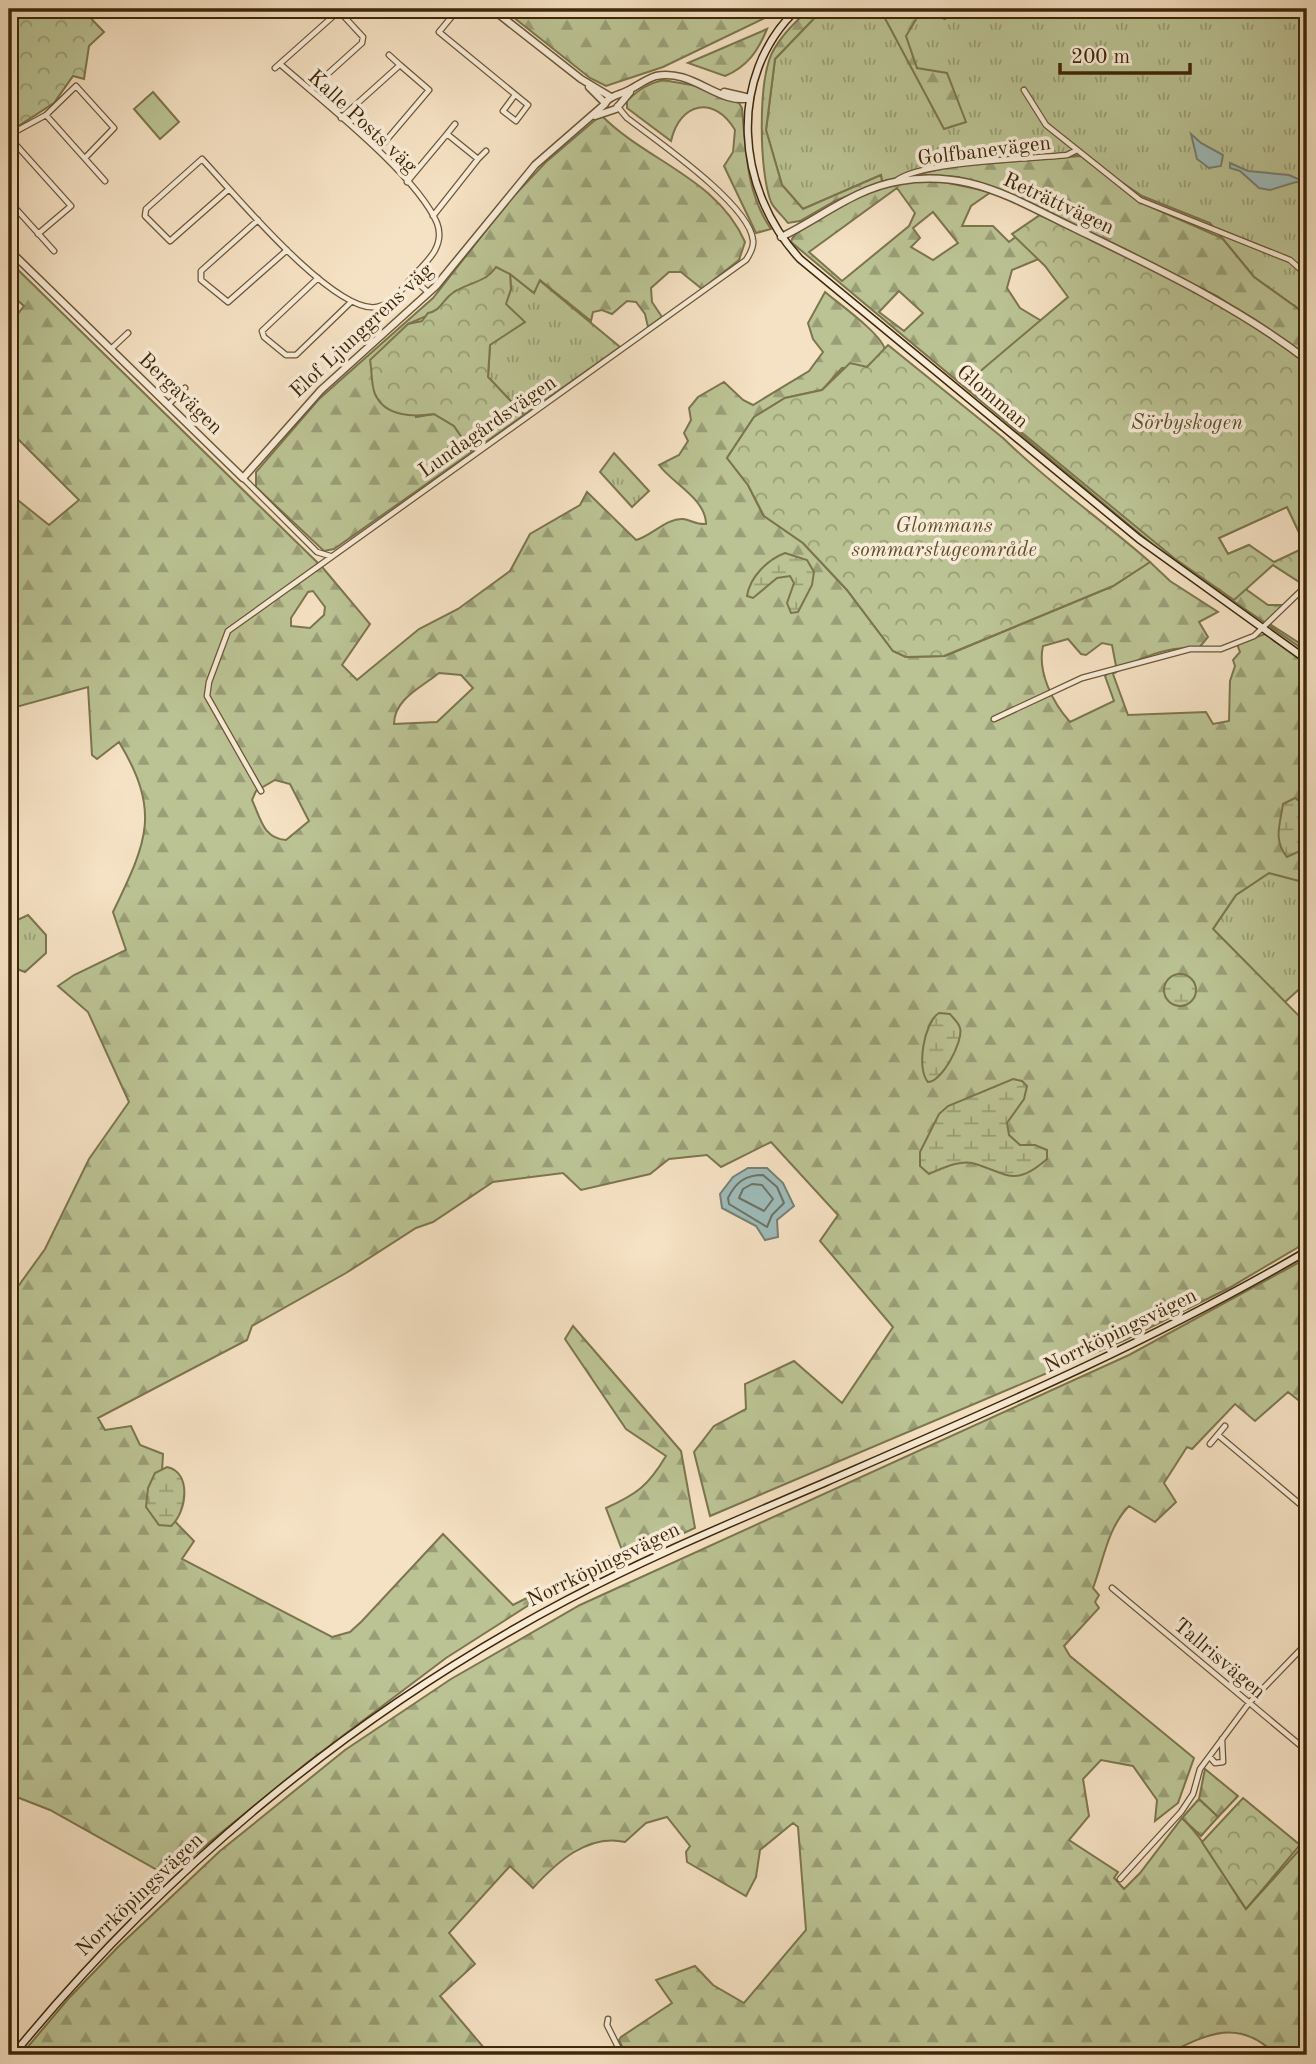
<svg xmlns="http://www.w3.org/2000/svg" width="1316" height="2064" font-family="'Old Standard TT',serif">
	<defs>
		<pattern id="grass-tufts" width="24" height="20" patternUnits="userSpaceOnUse" patternTransform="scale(1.75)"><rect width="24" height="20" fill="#bbc394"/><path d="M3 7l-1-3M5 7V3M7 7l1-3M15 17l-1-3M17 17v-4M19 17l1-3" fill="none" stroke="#999e77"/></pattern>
		<pattern id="forest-firs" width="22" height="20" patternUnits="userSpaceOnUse" patternTransform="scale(1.75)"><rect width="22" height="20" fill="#bbc394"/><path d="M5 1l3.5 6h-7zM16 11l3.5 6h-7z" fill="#999e77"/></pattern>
		<pattern id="wetland-marsh" width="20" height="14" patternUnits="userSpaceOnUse" patternTransform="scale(1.75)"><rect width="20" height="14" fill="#bbc394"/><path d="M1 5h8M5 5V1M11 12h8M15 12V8" fill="none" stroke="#999e77"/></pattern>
		<pattern id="park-crowns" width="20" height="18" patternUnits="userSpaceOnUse" patternTransform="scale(1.75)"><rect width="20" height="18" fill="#bbc394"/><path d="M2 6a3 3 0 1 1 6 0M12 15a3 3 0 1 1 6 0" fill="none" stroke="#999e77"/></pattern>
	</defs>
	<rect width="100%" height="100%" fill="#f5e1c3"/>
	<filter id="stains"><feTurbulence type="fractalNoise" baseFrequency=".00286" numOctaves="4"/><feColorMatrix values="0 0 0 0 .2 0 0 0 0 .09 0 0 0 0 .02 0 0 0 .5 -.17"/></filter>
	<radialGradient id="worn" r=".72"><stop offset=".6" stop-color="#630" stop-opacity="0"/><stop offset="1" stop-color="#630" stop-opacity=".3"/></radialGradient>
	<path fill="url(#grass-tufts)" stroke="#7c754e" stroke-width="2" d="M823,9h484v306l-53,-38 -44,-54 -68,-27 -60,-41 -136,11 -64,16 -1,-7 -78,34 -21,-24 -16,-55 9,-71z
		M510,274l24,19 5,-13 81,67 -96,68 -36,-38 2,-32 21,-56z
		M614,453l35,38 -17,16 -32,-35z
		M1269,873l38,10v99l-22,20 -72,-73 23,-34z
		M28,915l18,20v18l-21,19 -16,-6v-42z"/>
	<path fill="url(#forest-firs)" stroke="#7c754e" stroke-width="2" fill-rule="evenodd" d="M503,9h275l-9,7 -106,51 -57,19 -16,-8z
		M810,9h13l-48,50 -9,71 16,55 21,24 78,-34 1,7 -47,19 -35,20 -12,2c-5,-7 -14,-14 -17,-21 -12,-30 -13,-120 1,-149 8,-16 25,-33 38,-44z
		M880,9h76l-11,10 -24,-8 -15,25 11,32 30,5 19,49 -22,7z
		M767,29c-9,22 -20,38 -42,47l-37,-13z
		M663,80l34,6 42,17 3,5c4,42 4,85 29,121l-15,4 -32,-67 9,-14 2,-22c-21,-35 -55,-28 -64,11l-44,-33v-7c12,-12 21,-17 36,-21z
		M601,115c45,46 116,63 144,127l-6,18 -37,29 -21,-17h-12l-18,16 1,14 10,15 -14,10 -3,-13 -9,-12 -9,-1 -15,13 -10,-4 -9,2 -2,9 -51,-41 -6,13 -24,-19 -55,17 -19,21 -28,12 8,93 18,-3 20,12 18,26 -138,97 -10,2 -68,-64v-15l63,-73 114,-101 76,-97 37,-39z
		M1081,156l65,49 76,33 32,39 53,38v42l-90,-61 -208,-102 -51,-17 -31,-2 -25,3 52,-12z
		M939,181l52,11 -20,14 -9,20h31l16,16 34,-26 108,52 156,94v225l-34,-22 33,-18 -19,-40 -68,31 9,16 21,-9 17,19 -18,14 -1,12 21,15h16l-16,18 39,25v4l-149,-103 -367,-307c4,-20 88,-58 109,-60 13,-2 26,-1 39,-1zM897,188l18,25 -6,13 -67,55 -33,-29zM933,212l25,31 -25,17 -22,-13 9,-9 -7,-10zM1041,258l48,53 -39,15 -30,-18 -13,-20 5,-18zM899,291l24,22 -19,18 -25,-19z
		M9,261l314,307 47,56 -28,41 15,15 62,-51 39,-20 52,-38 20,-37 50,-29 7,-13 49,48c16,-4 30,-22 47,-21 8,1 14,6 23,5 0,-25 -34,-41 -47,-59l20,-10 9,-14 -4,-8 7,-13 -2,-12 9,-11 26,-15 19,18 10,5 56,-34 14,-19 -10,-13 -5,-16 17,-31c14,12 57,42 60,58l-18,17 -25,1 -20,22 -37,8 -31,19 -27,41 21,27 15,30 40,28 44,47 46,61 13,6 39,-1 168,-70 37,-24 20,19 48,31 -19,10 9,15 -9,11c-32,-2 -59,9 -86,26l15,41 78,-3 7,12 16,-3 1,-40 5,-15 -2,-6 7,-8 -3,-8 28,-10 42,29v220l-38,-10 -33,22 -23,34 94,95v218l-78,46 -104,52 -415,176 -16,-64 20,-26 32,-17 -1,-25 49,-23 48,42 51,-76 -73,-86 18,-26 -67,-73 -50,25 -14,-12 -38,4 -19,15 -69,16 -18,-17 -70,9 -60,40 -17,6 -70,45 -94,53 -5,14 -149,78 7,12 26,-4 9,19 23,9 -3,52 34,35 -12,18 150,78 18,-5 12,-11 81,-87 70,71 109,-55 -16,-42c31,-14 42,-22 60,-52l-40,-27 -61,-90 8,-13 108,125 14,77 -166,77 -83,53 -138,104 -140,114 -118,-66 -41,-16v-495l36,-50 44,-90 40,-57 -41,-90 -30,-26 16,-11 52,-25 -13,-38c33,-69 49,-99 6,-170l-22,17 -5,-4 -4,-68 -79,22 2,-24 -2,-12v-180l40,32 30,-25 -70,-70v-31l4,-5 -4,-5v-64l15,-19 -15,-13zM313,591l12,16 -1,8 -14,13 -19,-2v-8l17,-26zM1068,639l13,15 5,1 16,-12 10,2 4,21 -11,10 9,25 -44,21c-17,-19 -33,-50 -27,-76zM439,673l22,2 12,13 -36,34 -43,2c0,-25 28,-37 45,-51zM275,780l15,4 19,37 -23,19c-23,-2 -25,-21 -34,-40l4,-9z
		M1307,1258v149l-19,-15 -33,29 -20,-17 -43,45 -5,-2 -23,36 12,19 -21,20 -26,-16c-22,23 -25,53 -36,82l6,7 -4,7 4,6 -35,38 6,10 124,102 -16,45 -23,18 2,-21 -24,-34 -32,-6 -18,19 6,37 -20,24 49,32 -4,6 10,11 16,-16 42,-55c26,25 43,61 64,91l55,-61 6,5v202h-31c-37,-38 -69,-21 -111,0h-539l-7,-15 2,-3 51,-34 -16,-23 39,-14 18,19 31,18 62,-73 -8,-103 -5,-4 -33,27 -4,27 -10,19 -59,-34 -1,-10 4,-6 -23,-29 -21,6 -21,19c-37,-9 -69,21 -92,46l-23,-22 -61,67 26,31 -35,32 50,59h-469l47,-56 51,-53 101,-95 125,-101 106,-71 129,-74 549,-250z
		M1205,1769l33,27 -20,21 -19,-18z"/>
	<path fill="url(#wetland-marsh)" stroke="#7c754e" stroke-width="2" d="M785,553l22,7 7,12 -2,13 -14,27 -7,1 -4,-10 7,-20 -4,-7 -13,2 -24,20 -6,-2c3,-19 20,-36 38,-43z
		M1295,798l11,8 1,32 -5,12 -15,7c-14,-17 -7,-32 -4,-53z
		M1164 990a16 16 0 1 1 32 0a16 16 0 1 1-32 0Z
		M939,1013l11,1c3,4 9,9 10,14 4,13 -19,55 -32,54 -12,-13 -4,-60 11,-69z
		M1013,1079l9,2 5,5 -3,13 -17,24 2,12 11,10h15l12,5v9c-34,30 -41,13 -75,4 -13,-3 -32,6 -43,11l-9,-8v-14l19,-38 9,-8z
		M167,1467c25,5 20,45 4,59l-12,-1 -13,-18 2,-19 7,-15z"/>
	<path fill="url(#park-crowns)" stroke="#7c754e" stroke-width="2" fill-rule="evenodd" d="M9,9h73l22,23 -15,14 -5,33 -11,-3 -19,27 -45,29z
		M1040,215c92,44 187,86 267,149v223l-34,-22 -39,35 -60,-42 -210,-173 104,-88 -23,-31 -33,-32zM1287,507l19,40 -32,15 -25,-17 -21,9 -9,-16z
		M496,267l14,7 1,15 -5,15 19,18 -35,23 -2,32 36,38 -52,37 -18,-26 -20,-12c-20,3 -49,3 -59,-20 -4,-9 -3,-24 -5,-34l38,-36 14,-3 6,-8c11,-2 13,-9 21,-17 15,-14 35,-11 47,-29z
		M888,345l115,93c46,45 99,82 147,124l-37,24 -169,70 -38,1 -13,-6 -46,-61 -44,-47 -39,-27 -16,-31 -21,-27 27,-41 31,-19 37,-8 28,-27 17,4z
		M1243,1798l57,47 -54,64 -44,-67z
		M1199,1799l19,18 -17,19 -19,-18z"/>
	<path fill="#bbc394" stroke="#7c754e" stroke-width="2" d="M153,92l26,30 -19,17 -26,-30z"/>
	<path fill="#9ebcbb" stroke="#788073" stroke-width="2" d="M1191,134l10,9 22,12 -2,11 -12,2 -12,-9z
		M1230,163l18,8 41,4 18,8 -11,-1 -26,8 -11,-2 -19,-17 -10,-3z
		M748,1168h19l16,15 11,23 -17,14 1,17 -13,3 -9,-14 -34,-18 -2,-14 13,-17z"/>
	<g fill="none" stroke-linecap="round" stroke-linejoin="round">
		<path stroke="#6e7262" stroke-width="2" d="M763,1175l14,12 7,16 -12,12 -5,12 -38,-23 -1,-6c8,-16 17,-23 35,-23z
			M752,1184l10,1 11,14 -9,12 -25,-13 4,-9z"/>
		<defs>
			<path id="minor" d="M458,9l-19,23 89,73 -12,16 -13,-10 12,-16
				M389,55l11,10
				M275,68l64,-57 24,26 -1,6 -52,47
				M1024,90l22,35 94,75 150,60 17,15
				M46,115l59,66
				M341,118l59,-53 29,25 -51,60
				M447,134l8,-10
				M9,135l37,-20 30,-29 38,42 -29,30
				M9,137l62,69 -33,28
				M478,159l8,-8
				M896,181c24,-20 136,-22 171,-26l10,-5
				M407,182l40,-48 31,25 -45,57
				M229,189l-59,52 -25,-25 1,-7 56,-50c29,31 132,156 175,148 16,-3 28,-22 39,-34 14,-14 29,-29 21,-50 -20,-48 -116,-123 -157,-159
				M9,201l45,50
				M258,220l-57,51v9l27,22 59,-52
				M318,278l-56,53 2,6 22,18h10l55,-53
				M412,278l17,15
				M111,349l17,-16
				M168,405l17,-17
				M243,478l74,74 13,4
				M994,719l88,-41 108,-29h31l33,-13 53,-51
				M261,791l-54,-95 2,-14 19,-51 518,-371c4,-6 8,-13 7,-20 -4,-36 -96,-99 -126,-122l-10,-12
				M1218,1435l89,75
				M1210,1444l15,-18
				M1112,1588l195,163
				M1210,1757l5,6 8,-1 -1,-23
				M1120,1879l61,-67 12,-18 7,-25 49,-66 58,-60
				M608,2019l-1,6 15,30"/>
			<path id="tertiary" d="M492,9l89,70 30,18
				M589,87l16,16
				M724,92l26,6
				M605,104c3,-8 14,-9 22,-13 10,-5 19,-12 29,-15 36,-8 64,30 94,22
				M595,116l21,-7 14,-17
				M781,237c40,-19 74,-49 119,-56 23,-4 47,-3 69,2 38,9 73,30 107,46 80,39 161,77 231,131
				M9,250l234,228 78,-88 115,-104 99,-121 70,-61"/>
			<path id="secondary" d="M797,9c-71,68 -61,181 3,250l339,280 168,121
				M13,2055c152,-186 340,-342 552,-454 85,-45 173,-81 261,-119 163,-71 327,-141 481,-231"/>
		</defs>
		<use href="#minor" stroke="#6c5637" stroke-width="7"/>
		<use href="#tertiary" stroke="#6c5637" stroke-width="9"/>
		<use href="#secondary" stroke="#3e2708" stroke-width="9"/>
		<use href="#minor" stroke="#f8ecd8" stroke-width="4.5"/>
		<use href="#tertiary" stroke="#f8ecd8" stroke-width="6"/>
		<use href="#secondary" stroke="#f8ecd8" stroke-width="6"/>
	</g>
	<g text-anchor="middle" stroke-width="7" stroke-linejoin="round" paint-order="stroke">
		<g font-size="21" fill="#3e2708" stroke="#f8ecd8">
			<text transform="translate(363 121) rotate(43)" y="7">Kalle Posts väg</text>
			<text transform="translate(984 150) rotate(-7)" y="7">Golfbanevägen</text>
			<text transform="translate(1059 203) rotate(25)" y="7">Reträttvägen</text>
			<text transform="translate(361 330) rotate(-43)" y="7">Elof Ljunggrens väg</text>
			<text transform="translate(181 393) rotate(44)" y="7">Bergavägen</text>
			<text transform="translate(993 396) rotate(40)" y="7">Glomman</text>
			<text transform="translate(487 426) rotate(-35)" y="7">Lundagårdsvägen</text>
			<text transform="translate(1120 1330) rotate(-26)" y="7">Norrköpingsvägen</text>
			<text transform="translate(603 1564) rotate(-26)" y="7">Norrköpingsvägen</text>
			<text transform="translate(1220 1658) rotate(40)" y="7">Tallrisvägen</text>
			<text transform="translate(139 1894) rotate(-44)" y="7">Norrköpingsvägen</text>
		</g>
		<g font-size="21" font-style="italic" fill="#5d4e2b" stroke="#f8ecd8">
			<text x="1187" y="429">Sörbyskogen</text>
			<text x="944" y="532">Glommans<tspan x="944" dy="24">sommarstugeområde</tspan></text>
		</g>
	</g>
	<rect width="1316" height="2064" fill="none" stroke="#f5e1c3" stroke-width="35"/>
	<rect x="10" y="10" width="1295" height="2043" fill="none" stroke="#3e2708" stroke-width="3.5"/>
	<rect x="18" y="18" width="1281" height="2029" fill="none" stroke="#3e2708" stroke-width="2"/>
	<path d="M1060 63v10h130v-10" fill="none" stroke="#3e2708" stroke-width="3.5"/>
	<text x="1071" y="63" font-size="21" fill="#3e2708" stroke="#f8ecd8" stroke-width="5" paint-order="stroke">200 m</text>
	<rect width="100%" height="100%" filter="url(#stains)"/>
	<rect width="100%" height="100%" fill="url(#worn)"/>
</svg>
